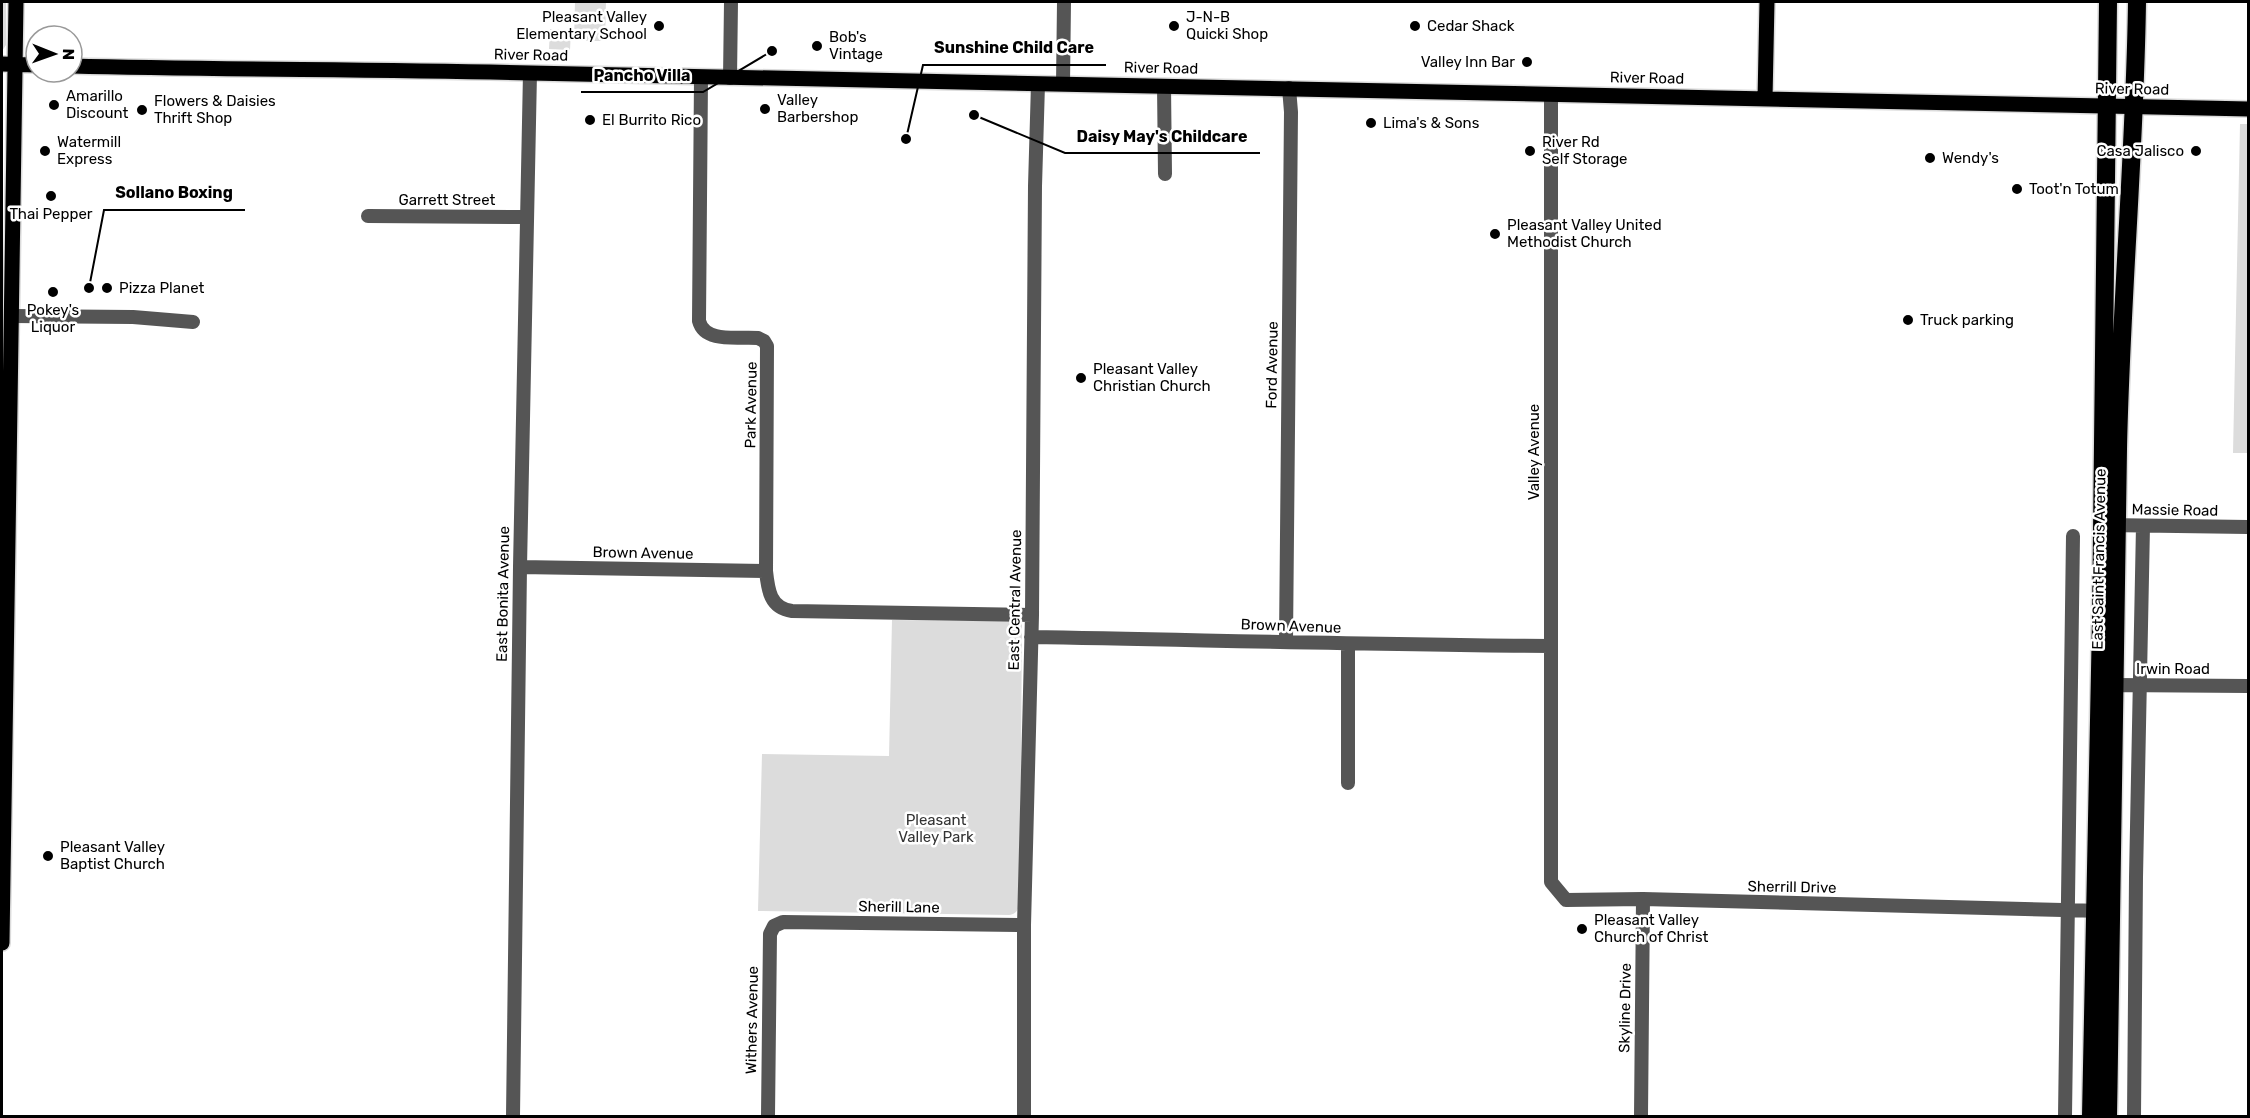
<svg xmlns="http://www.w3.org/2000/svg" width="2250" height="1118" font-family="Rubik,sans-serif">
	<rect width="100%" height="100%" fill="#fff"/>
	<path fill="#dcdcdc" d="M2,2h4v43l-4,6z
		M575,2h31l-1,39h-31z
		M550,29h21l-1,21 -21,-1z
		M2240,124h8v329h-15z
		M892,620l126,1 4,2 -2,280c-2,7 -4,11 -11,12l-251,-4 4,-157 127,2z"/>
	<g fill="none" stroke-linecap="round" stroke-linejoin="round">
		<defs>
			<path id="major" d="M2,64l34,1
				M72,66c153,4 306,3 459,7 573,13 1145,24 1717,36
				M1765,99l2,-97
				M2,943l14,-941"/>
			<path id="highway" d="M2091,1116l10,-495 7,-619
				M2108,1116c4,-222 5,-444 10,-667 3,-149 17,-298 19,-447"/>
		</defs>
		<use href="#major" stroke="#dbdbdb" stroke-width="18"/>
		<use href="#highway" stroke="#dbdbdb" stroke-width="21"/>
		<path stroke="#555" stroke-width="14" d="M701,78l-2,243c6,23 41,15 59,17l6,3 3,5 -1,225c2,19 4,37 26,40l240,4
			M730,78l1,-76
			M1063,84l1,-82
			M1164,86l1,88
			M1551,94v788l15,18 77,-1 460,12
			M368,216l158,1
			M12,316l121,1 60,5
			M2107,525l141,2
			M520,567l246,4
			M1031,637c173,3 346,8 519,9
			M1286,641l5,-529 -2,-24
			M2107,690l8,-5 133,1
			M1348,783v-138
			M513,1116l7,-549 10,-494
			M768,1116l2,-182 4,-8 9,-4 241,3
			M1024,1116v-191l8,-310 3,-429 3,-102
			M1641,1116l2,-217
			M2065,1116l8,-580
			M2134,1116l2,-239 7,-351"/>
		<use href="#major" stroke="#000" stroke-width="15"/>
		<use href="#highway" stroke="#000" stroke-width="18"/>
	</g>
	<g fill="#000" stroke="#fff" stroke-width="2">
		<circle cx="659" cy="26" r="6"/>
		<circle cx="1174" cy="26" r="6"/>
		<circle cx="1415" cy="26" r="6"/>
		<circle cx="817" cy="46" r="6"/>
		<circle cx="1527" cy="62" r="6"/>
		<circle cx="54" cy="105" r="6"/>
		<circle cx="765" cy="109" r="6"/>
		<circle cx="142" cy="110" r="6"/>
		<circle cx="590" cy="120" r="6"/>
		<circle cx="1371" cy="123" r="6"/>
		<circle cx="45" cy="151" r="6"/>
		<circle cx="1530" cy="151" r="6"/>
		<circle cx="2196" cy="151" r="6"/>
		<circle cx="1930" cy="158" r="6"/>
		<circle cx="2017" cy="189" r="6"/>
		<circle cx="51" cy="196" r="6"/>
		<circle cx="1495" cy="234" r="6"/>
		<circle cx="107" cy="288" r="6"/>
		<circle cx="53" cy="292" r="6"/>
		<circle cx="1908" cy="320" r="6"/>
		<circle cx="1081" cy="378" r="6"/>
		<circle cx="48" cy="856" r="6"/>
		<circle cx="1582" cy="929" r="6"/>
	</g>
	<g text-anchor="middle" stroke-width="5" stroke-linejoin="round" paint-order="stroke">
		<g font-size="15" fill="#000" stroke="#fff" text-anchor="start">
			<text x="647" y="22" text-anchor="end">Pleasant Valley<tspan x="647" dy="17">Elementary School</tspan></text>
			<text x="1186" y="22">J-N-B<tspan x="1186" dy="17">Quicki Shop</tspan></text>
			<text x="1427" y="31">Cedar Shack</text>
			<text x="829" y="42">Bob's<tspan x="829" dy="17">Vintage</tspan></text>
			<text x="1515" y="67" text-anchor="end">Valley Inn Bar</text>
			<text x="66" y="101">Amarillo<tspan x="66" dy="17">Discount</tspan></text>
			<text x="777" y="105">Valley<tspan x="777" dy="17">Barbershop</tspan></text>
			<text x="154" y="106">Flowers &amp; Daisies<tspan x="154" dy="17">Thrift Shop</tspan></text>
			<text x="602" y="125">El Burrito Rico</text>
			<text x="1383" y="128">Lima's &amp; Sons</text>
			<text x="57" y="147">Watermill<tspan x="57" dy="17">Express</tspan></text>
			<text x="1542" y="147">River Rd<tspan x="1542" dy="17">Self Storage</tspan></text>
			<text x="2184" y="156" text-anchor="end">Casa Jalisco</text>
			<text x="1942" y="163">Wendy's</text>
			<text x="2029" y="194">Toot'n Totum</text>
			<text x="51" y="219" text-anchor="middle">Thai Pepper</text>
			<text x="1507" y="230">Pleasant Valley United<tspan x="1507" dy="17">Methodist Church</tspan></text>
			<text x="119" y="293">Pizza Planet</text>
			<text x="53" y="315" text-anchor="middle">Pokey's<tspan x="53" dy="17">Liquor</tspan></text>
			<text x="1920" y="325">Truck parking</text>
			<text x="1093" y="374">Pleasant Valley<tspan x="1093" dy="17">Christian Church</tspan></text>
			<text x="60" y="852">Pleasant Valley<tspan x="60" dy="17">Baptist Church</tspan></text>
			<text x="1594" y="925">Pleasant Valley<tspan x="1594" dy="17">Church of Christ</tspan></text>
		</g>
		<g font-size="15" fill="#000" stroke="#fff">
			<text transform="translate(531 55) rotate(1)" y="5">River Road</text>
			<text transform="translate(1161 68) rotate(1)" y="5">River Road</text>
			<text transform="translate(1647 78) rotate(1)" y="5">River Road</text>
			<text transform="translate(2132 89) rotate(1)" y="5">River Road</text>
			<text x="447" y="205">Garrett Street</text>
			<text transform="translate(1272 365) rotate(-89)" y="5">Ford Avenue</text>
			<text transform="translate(751 405) rotate(-89)" y="5">Park Avenue</text>
			<text transform="translate(1534 452) rotate(-90)" y="5">Valley Avenue</text>
			<text transform="translate(2175 510) rotate(1)" y="5">Massie Road</text>
			<text transform="translate(643 553) rotate(1)" y="5">Brown Avenue</text>
			<text transform="translate(2099 559) rotate(-89)" y="5">East Saint Francis Avenue</text>
			<text transform="translate(503 594) rotate(-89)" y="5">East Bonita Avenue</text>
			<text transform="translate(1015 600) rotate(-89)" y="5">East Central Avenue</text>
			<text transform="translate(1291 626) rotate(2)" y="5">Brown Avenue</text>
			<text x="2173" y="674">Irwin Road</text>
			<text transform="translate(1792 887) rotate(1)" y="5">Sherrill Drive</text>
			<text transform="translate(899 907) rotate(1)" y="5">Sherill Lane</text>
			<text transform="translate(1625 1008) rotate(-89)" y="5">Skyline Drive</text>
			<text transform="translate(752 1020) rotate(-89)" y="5">Withers Avenue</text>
		</g>
		<g font-size="15" fill="#333" stroke="#fff">
			<text x="936" y="825">Pleasant<tspan x="936" dy="17">Valley Park</tspan></text>
		</g>
	</g>
	<path fill="none" stroke="#000" stroke-width="2" d="M906 139L923 65H1106M772 51L703 92H581M974 115L1065 153H1260M89 288L104 210H245"/>
	<g fill="#000" stroke="#fff" stroke-width="2">
		<circle cx="906" cy="139" r="6"/>
		<circle cx="772" cy="51" r="6"/>
		<circle cx="974" cy="115" r="6"/>
		<circle cx="89" cy="288" r="6"/>
	</g>
	<g font-size="16" text-anchor="middle" font-weight="bold" fill="#000" stroke="#fff" stroke-width="5" stroke-linejoin="round" paint-order="stroke">
		<text x="1014" y="53">Sunshine Child Care</text>
		<text x="642" y="81">Pancho Villa</text>
		<text x="1162" y="142">Daisy May's Childcare</text>
		<text x="174" y="198">Sollano Boxing</text>
	</g>
	<rect width="2250" height="1118" fill="none" stroke="#000000" stroke-width="6"/>
	<g transform="translate(54 54) rotate(91)"><circle r="28" fill="#ffffff" stroke="#999999" stroke-width="1.5"/>
	<path d="M0-4.5L10 22L0 15L-10 22Z" fill="#000000"/>
	<text y="-9" font-size="16" font-weight="bold" text-anchor="middle" fill="#000000">N</text>
	</g>
</svg>
